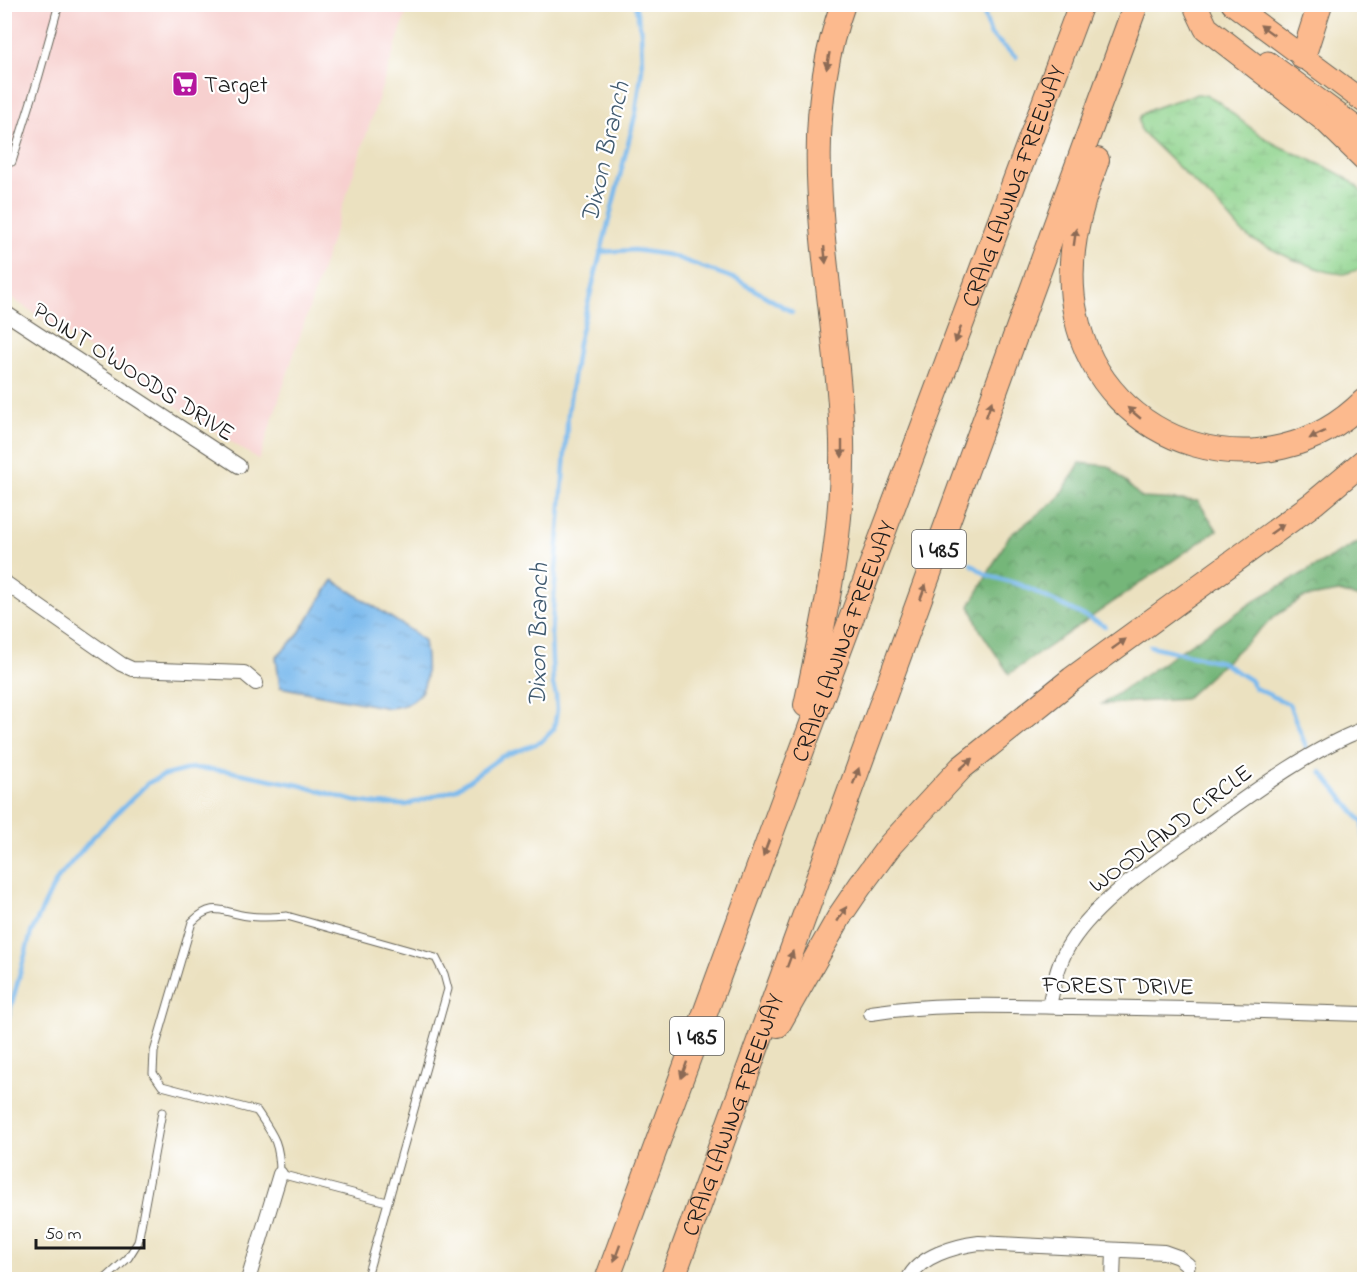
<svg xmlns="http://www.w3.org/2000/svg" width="1369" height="1284" font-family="'Indie Flower',sans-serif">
	<defs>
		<pattern id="forest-crowns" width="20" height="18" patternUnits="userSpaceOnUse" patternTransform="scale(1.5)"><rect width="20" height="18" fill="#74b679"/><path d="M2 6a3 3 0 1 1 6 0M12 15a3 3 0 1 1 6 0" fill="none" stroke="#5e9362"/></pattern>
		<pattern id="wetland-marsh" width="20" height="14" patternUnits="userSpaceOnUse" patternTransform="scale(1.5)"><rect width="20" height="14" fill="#90d48e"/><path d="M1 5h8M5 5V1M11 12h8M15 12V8" fill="none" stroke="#7cb57a"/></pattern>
		<pattern id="water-ripples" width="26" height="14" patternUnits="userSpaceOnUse" patternTransform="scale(1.5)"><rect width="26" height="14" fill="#79b9ed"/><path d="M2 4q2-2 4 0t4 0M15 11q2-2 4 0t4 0" fill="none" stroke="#689ecb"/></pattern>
	</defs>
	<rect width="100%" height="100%" fill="#fff"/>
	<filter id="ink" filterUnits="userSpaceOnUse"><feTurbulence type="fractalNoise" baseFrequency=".0167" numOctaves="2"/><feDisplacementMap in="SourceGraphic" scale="12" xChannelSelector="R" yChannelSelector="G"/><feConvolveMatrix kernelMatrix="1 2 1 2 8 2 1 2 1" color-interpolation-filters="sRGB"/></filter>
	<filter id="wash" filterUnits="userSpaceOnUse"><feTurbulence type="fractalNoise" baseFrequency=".008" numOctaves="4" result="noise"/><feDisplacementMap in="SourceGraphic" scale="24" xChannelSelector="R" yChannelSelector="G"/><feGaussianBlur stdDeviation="1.35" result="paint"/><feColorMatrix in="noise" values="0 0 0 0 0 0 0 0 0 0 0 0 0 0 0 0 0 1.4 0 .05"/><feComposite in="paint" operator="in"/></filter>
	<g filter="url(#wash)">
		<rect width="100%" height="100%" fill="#ebe1c0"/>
		<path fill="#f7d0cf" d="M4,5h405l-150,455 -254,-166z"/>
		<path fill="url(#forest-crowns)" stroke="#48694a" stroke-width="1.5" d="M1080,463l29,3 33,32 56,3 19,29 -208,144 -29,-44 -10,-24 39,-70 49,-37z
			M1364,539v60l-25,-7 -36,6 -29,19 -89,82 -83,5 157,-106z"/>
		<path fill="url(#wetland-marsh)" stroke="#567855" stroke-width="1.5" d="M1197,94c17,1 23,9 35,19 12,10 27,22 41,30 21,12 80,30 90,52 5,9 2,59 1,73l-20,6 -16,-2 -36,-13 -39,-19 -10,-7 -21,-24 -81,-78c-1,-5 -3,-10 -1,-14 3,-8 47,-19 57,-23z"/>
		<path fill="url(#water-ripples)" stroke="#4a6a84" stroke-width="1.5" d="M333,580l82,53 9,8c5,33 7,64 -36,67l-108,-21 -4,-30 21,-21z"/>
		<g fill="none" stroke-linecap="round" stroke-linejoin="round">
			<path stroke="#79b9ed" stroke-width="4.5" d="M981,4l10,31 25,22
				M600,252l34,-2 35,5 69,25 54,32
				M971,564l16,11 34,10 84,41
				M1150,646l71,16 29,18 5,8 34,16 18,45
				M1321,772l42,51 1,14
				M4,1032l27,-99 21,-44 7,-12 35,-41 54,-53 14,-7 31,-8 35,3 71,14 55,16 24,3 28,1 50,-16 45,-32 40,-15 13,-13 3,-19 -1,-15 -3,-10 -2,-49 17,-223 10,-70 58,-231 6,-43 -1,-38 -6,-27"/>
		</g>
	</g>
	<g filter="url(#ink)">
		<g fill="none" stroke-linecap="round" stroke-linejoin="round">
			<defs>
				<path id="lane" d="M4,159l8,3 26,-83 21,-75
					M104,1280l24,-22 10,-16 24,-130
					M366,1280l82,-291 -4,-15 -8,-16 -149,-42c-13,1 -26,2 -39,0 -26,-3 -34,-16 -56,6l-38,130 -1,21 9,13 95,25c17,25 23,32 23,63l107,28"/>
				<path id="street" d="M4,312l235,154
					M4,582l117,82 11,5 112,4 12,10
					M1049,1006c5,-22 9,-45 22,-64 28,-44 92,-85 134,-115 47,-34 106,-78 159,-98
					M871,1013c66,-10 134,-7 201,-6 97,1 195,4 292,7
					M248,1280l32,-106
					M908,1280c10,-24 48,-34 71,-37l185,9 14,5 10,8
					M1113,1280l1,-30"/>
				<path id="primary" d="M1232,4l132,98
					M1268,62l96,71"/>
				<g id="highway">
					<path d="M1197,9l9,19 119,92 39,38"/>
					<path d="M1303,57l17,-53"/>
					<path d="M1097,160c-19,51 -33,103 -21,156 28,133 192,181 288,85"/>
					<path d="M806,705c19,-87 38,-175 36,-264 -4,-147 -51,-293 1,-437"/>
					<path d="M778,1025l63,-111 19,-28 31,-42 70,-76 111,-89 242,-176 50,-42"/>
					<path id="s1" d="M607,1280l179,-487 295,-789"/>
					<path id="s2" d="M672,1280l464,-1276"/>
				</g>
			</defs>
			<use href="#lane" stroke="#646155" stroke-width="9"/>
			<use href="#street" stroke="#646155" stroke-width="16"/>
			<use href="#primary" stroke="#646155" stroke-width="23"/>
			<use href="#highway" stroke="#646155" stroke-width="26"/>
			<use href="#lane" stroke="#fff" stroke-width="7"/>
			<use href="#street" stroke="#fff" stroke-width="14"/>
			<use href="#primary" stroke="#fcba8e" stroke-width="21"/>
			<use href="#highway" stroke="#fcba8e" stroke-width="24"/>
		</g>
		<defs><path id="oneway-solid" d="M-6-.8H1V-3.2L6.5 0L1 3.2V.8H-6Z" transform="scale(1.5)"/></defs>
		<g fill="#8c6b55">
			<use href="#oneway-solid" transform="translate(1267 30) rotate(-144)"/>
			<use href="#oneway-solid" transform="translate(828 61) rotate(100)"/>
			<use href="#oneway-solid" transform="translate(1075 237) rotate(-82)"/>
			<use href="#oneway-solid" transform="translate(825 255) rotate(84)"/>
			<use href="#oneway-solid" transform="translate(958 335) rotate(110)"/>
			<use href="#oneway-solid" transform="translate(989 409) rotate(-70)"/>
			<use href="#oneway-solid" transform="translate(1134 413) rotate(-140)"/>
			<use href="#oneway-solid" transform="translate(1317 435) rotate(154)"/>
			<use href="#oneway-solid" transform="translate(842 449) rotate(90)"/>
			<use href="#oneway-solid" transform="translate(1277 529) rotate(-36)"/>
			<use href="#oneway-solid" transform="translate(923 592) rotate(-70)"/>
			<use href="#oneway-solid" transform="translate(1119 644) rotate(-36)"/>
			<use href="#oneway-solid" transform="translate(966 764) rotate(-41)"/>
			<use href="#oneway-solid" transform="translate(856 776) rotate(-70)"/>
			<use href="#oneway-solid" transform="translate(766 848) rotate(110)"/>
			<use href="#oneway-solid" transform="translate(842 914) rotate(-58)"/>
			<use href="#oneway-solid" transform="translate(790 959) rotate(-70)"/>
			<use href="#oneway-solid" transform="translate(684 1070) rotate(110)"/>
			<use href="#oneway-solid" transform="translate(617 1253) rotate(110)"/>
		</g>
	</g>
	<defs>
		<symbol id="supermarket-square" viewBox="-11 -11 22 22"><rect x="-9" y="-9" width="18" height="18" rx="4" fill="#b5179e" stroke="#fff"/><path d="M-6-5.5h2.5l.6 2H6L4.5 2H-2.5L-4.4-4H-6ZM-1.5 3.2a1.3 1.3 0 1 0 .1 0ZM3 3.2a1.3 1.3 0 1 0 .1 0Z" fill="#fff"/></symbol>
	</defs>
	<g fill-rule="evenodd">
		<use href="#supermarket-square" x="170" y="69" width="30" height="30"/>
	</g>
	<g text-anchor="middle" stroke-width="4.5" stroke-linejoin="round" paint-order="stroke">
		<g fill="#fff" stroke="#606060" stroke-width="1.5">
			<rect x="912" y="530" width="54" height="38" rx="4.5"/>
			<rect x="670" y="1017" width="54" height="38" rx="4.5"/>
		</g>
		<g font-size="22" font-weight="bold" fill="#1c1c1c">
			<text x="939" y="557">I 485</text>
			<text x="697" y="1044">I 485</text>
		</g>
		<g font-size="24" fill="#1c1c1c" stroke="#fff" text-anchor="start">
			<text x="204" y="92">Target</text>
		</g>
		<g font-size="24" fill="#1c1c1c" stroke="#fff">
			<text dy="8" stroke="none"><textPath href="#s1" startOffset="1167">CRAIG LAWING FREEWAY</textPath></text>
			<text transform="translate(134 371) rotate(33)" y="8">POINT O'WOODS DRIVE</text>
			<text dy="8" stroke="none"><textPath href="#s1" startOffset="681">CRAIG LAWING FREEWAY</textPath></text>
			<text transform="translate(1170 828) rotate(-37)" y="8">WOODLAND CIRCLE</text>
			<text transform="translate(1118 985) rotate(1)" y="8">FOREST DRIVE</text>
			<text dy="8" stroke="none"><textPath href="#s2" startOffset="176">CRAIG LAWING FREEWAY</textPath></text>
		</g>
		<g font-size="26" font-style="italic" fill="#415b70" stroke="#fff">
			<text transform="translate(604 152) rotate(-77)" y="9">Dixon Branch</text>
			<text transform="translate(537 635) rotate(-89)" y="9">Dixon Branch</text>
		</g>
	</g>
	<rect width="1369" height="1284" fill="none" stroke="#fff" stroke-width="24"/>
	<path d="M36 1239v9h108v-9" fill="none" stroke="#1c1c1c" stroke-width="3"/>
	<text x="45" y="1239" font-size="18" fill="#1c1c1c" stroke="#ffffff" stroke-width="4.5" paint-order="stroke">50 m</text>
</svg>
